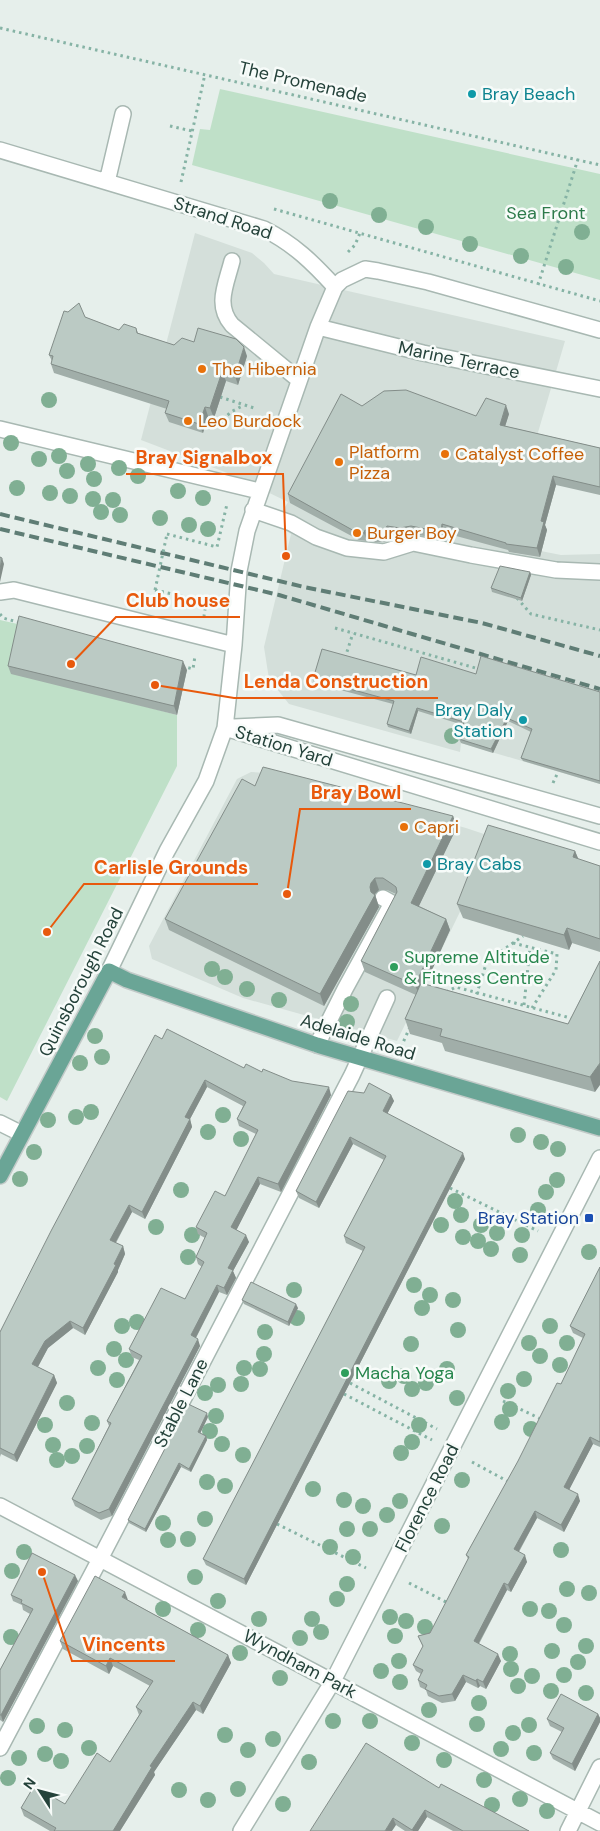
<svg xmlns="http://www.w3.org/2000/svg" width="600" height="1831" font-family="'DM Sans',sans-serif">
	<rect width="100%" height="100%" fill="#e6efeb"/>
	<path fill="#d4dfda" d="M195,233l57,20 12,10 10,11 291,67 -60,203 56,11 39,-1v230l-139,-41 -1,9 -171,-48 -20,-25 -5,-32 27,-113 -16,-10 13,-22 -58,-28 -89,-34z
		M251,772l17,1 198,55 30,10 -99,203 -154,-43 -91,-39 -3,-13 88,-167z"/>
	<path fill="#bfe0c8" d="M220,89l380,85v106l-408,-115 8,-36 10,1z
		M0,620l22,5 102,76 53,14v51l-170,335 -7,-4z"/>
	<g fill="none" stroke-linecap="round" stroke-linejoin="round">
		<defs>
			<path id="minor" d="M0,150l264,79c30,15 49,34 71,58
				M107,182l16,-68
				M232,261c-6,24 -17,44 0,64l67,55
				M318,327l105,26 177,36
				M0,429l259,62
				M253,510l38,13 25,14 31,11 37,4 29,-9 58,12 85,15 44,2
				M0,592l14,-2 220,55
				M234,727l44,-2 322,91
				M225,728l375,114
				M109,971l58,-120 39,-70 19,-53 9,-83 5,-74 8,-40 71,-204 17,-40 7,-7 23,-11 13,2 50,11 172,48
				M317,1045l28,-56 47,-86 -9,-5
				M0,1123l22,11
				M0,1506l600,317
				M0,1748l100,-189 252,-484 35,-77
				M241,1831l92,-150 267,-523
				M568,1831l32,-64"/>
			<path id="major" d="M0,1176l109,-205 18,9 190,65 283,83"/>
		</defs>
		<use href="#minor" stroke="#a8b8b2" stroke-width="18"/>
		<use href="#major" stroke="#c2cac8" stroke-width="18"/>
		<path stroke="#86b3a5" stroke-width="3" stroke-dasharray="2.5 4" stroke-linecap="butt" d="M0,28l600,137
			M170,126l22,5
			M181,182l24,-108
			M274,209l326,92
			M348,252l7,-7 5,-12
			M538,285l40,-126
			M220,397l37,12
			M205,426l14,-3 12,-11 13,-7
			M167,534l50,13 10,-43
			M155,590l51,12 -2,14
			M517,598l14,16 69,16
			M0,614l3,4 18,5
			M335,628l144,41
			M345,658l8,-25
			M182,666l11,3 2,-13
			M553,783l5,-11
			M513,943l44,11 -1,16 -24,38
			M446,992l10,-5 118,32
			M473,1000l4,-7 10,-32 36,-25
			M524,1005l6,-58
			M401,1047l9,-20
			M450,1188l88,43
			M350,1383l87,46
			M344,1394l88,46
			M503,1401l40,19
			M472,1462l37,20
			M277,1524l89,44
			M409,1583l39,20"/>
		<use href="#minor" stroke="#fff" stroke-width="15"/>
		<use href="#major" stroke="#6aa596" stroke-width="15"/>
		<path stroke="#5f7d75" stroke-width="4" stroke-dasharray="10 5" stroke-linecap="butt" d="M0,514l304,73 178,36 118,33
			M0,529l279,66 321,94"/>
		<path stroke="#86b3a5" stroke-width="3" stroke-dasharray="2.5 4" stroke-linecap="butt" d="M155,590l12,-56"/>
	</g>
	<g fill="#80af93">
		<circle cx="330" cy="201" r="8"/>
		<circle cx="379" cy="215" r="8"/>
		<circle cx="426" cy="227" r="8"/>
		<circle cx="582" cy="232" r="8"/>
		<circle cx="470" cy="244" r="8"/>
		<circle cx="521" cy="256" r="8"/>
		<circle cx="566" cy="267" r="8"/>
		<circle cx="49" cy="400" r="8"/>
		<circle cx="11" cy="443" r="8"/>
		<circle cx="59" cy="456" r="8"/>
		<circle cx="39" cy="459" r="8"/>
		<circle cx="88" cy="464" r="8"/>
		<circle cx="119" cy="468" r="8"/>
		<circle cx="67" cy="471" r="8"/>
		<circle cx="138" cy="476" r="8"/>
		<circle cx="94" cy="479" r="8"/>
		<circle cx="17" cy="488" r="8"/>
		<circle cx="178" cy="491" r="8"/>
		<circle cx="50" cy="493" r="8"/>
		<circle cx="70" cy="496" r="8"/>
		<circle cx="203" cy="498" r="8"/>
		<circle cx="93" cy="499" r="8"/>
		<circle cx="113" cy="500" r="8"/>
		<circle cx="101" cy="512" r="8"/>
		<circle cx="120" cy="515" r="8"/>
		<circle cx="160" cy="518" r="8"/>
		<circle cx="189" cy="525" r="8"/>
		<circle cx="208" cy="529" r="8"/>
		<circle cx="452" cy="736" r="8"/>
		<circle cx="212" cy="969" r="8"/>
		<circle cx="225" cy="977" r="8"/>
		<circle cx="247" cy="989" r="8"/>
		<circle cx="279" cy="1000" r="8"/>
		<circle cx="351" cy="1004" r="8"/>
		<circle cx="347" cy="1022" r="8"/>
		<circle cx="95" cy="1036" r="8"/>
		<circle cx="102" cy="1057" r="8"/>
		<circle cx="80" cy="1063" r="8"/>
		<circle cx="91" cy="1112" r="8"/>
		<circle cx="223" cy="1115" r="8"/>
		<circle cx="76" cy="1117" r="8"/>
		<circle cx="48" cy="1120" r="8"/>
		<circle cx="208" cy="1132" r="8"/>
		<circle cx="518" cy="1135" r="8"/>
		<circle cx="241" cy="1139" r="8"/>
		<circle cx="541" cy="1142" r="8"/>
		<circle cx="558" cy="1149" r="8"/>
		<circle cx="34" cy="1152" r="8"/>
		<circle cx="20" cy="1179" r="8"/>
		<circle cx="557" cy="1180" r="8"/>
		<circle cx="181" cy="1190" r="8"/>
		<circle cx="546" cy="1192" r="8"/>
		<circle cx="455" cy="1201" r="8"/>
		<circle cx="538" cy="1210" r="8"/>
		<circle cx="461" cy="1215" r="8"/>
		<circle cx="441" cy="1225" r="8"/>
		<circle cx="481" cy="1225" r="8"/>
		<circle cx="156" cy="1227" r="8"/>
		<circle cx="497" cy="1233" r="8"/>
		<circle cx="192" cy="1235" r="8"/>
		<circle cx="522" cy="1235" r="8"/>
		<circle cx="463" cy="1237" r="8"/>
		<circle cx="478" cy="1241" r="8"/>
		<circle cx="491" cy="1249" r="8"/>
		<circle cx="589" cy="1252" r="8"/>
		<circle cx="520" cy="1255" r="8"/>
		<circle cx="188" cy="1257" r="8"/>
		<circle cx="414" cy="1285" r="8"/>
		<circle cx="294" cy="1290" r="8"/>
		<circle cx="430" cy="1295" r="8"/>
		<circle cx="453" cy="1300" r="8"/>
		<circle cx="422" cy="1308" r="8"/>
		<circle cx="297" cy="1318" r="8"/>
		<circle cx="137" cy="1322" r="8"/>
		<circle cx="122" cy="1326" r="8"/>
		<circle cx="550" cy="1326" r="8"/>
		<circle cx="458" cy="1330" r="8"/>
		<circle cx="265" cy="1332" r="8"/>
		<circle cx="529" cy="1343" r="8"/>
		<circle cx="567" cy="1343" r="8"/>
		<circle cx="411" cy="1344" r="8"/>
		<circle cx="114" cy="1349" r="8"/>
		<circle cx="264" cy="1354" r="8"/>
		<circle cx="540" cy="1356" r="8"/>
		<circle cx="126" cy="1360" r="8"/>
		<circle cx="560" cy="1365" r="8"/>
		<circle cx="98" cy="1368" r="8"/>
		<circle cx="244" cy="1368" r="8"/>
		<circle cx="260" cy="1369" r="8"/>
		<circle cx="447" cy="1369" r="8"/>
		<circle cx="404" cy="1376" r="8"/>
		<circle cx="524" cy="1379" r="8"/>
		<circle cx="117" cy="1380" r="8"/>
		<circle cx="389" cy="1381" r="8"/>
		<circle cx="426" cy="1383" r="8"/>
		<circle cx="241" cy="1384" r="8"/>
		<circle cx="218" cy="1385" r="8"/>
		<circle cx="412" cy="1389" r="8"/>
		<circle cx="508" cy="1391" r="8"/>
		<circle cx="205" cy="1393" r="8"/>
		<circle cx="457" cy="1398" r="8"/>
		<circle cx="67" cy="1403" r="8"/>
		<circle cx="510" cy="1409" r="8"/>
		<circle cx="216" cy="1416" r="8"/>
		<circle cx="502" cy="1422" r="8"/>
		<circle cx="92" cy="1423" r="8"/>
		<circle cx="45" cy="1425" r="8"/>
		<circle cx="419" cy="1425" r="8"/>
		<circle cx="531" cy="1429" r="8"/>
		<circle cx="210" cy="1431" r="8"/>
		<circle cx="412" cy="1442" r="8"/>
		<circle cx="222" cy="1444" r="8"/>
		<circle cx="53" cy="1445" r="8"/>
		<circle cx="87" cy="1446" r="8"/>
		<circle cx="401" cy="1453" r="8"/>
		<circle cx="243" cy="1455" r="8"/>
		<circle cx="72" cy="1456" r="8"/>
		<circle cx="57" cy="1460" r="8"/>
		<circle cx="462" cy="1480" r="8"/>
		<circle cx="207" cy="1482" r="8"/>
		<circle cx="225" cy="1486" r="8"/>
		<circle cx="313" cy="1489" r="8"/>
		<circle cx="344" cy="1500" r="8"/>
		<circle cx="400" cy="1501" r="8"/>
		<circle cx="363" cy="1506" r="8"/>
		<circle cx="387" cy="1515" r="8"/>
		<circle cx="205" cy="1519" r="8"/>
		<circle cx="163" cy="1523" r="8"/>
		<circle cx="442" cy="1526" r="8"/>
		<circle cx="347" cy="1529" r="8"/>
		<circle cx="370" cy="1529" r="8"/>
		<circle cx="188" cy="1539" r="8"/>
		<circle cx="168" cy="1540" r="8"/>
		<circle cx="330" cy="1547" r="8"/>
		<circle cx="561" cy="1550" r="8"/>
		<circle cx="24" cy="1552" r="8"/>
		<circle cx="353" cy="1557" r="8"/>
		<circle cx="12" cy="1571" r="8"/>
		<circle cx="195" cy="1577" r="8"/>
		<circle cx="347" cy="1584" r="8"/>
		<circle cx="567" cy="1589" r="8"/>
		<circle cx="589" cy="1593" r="8"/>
		<circle cx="337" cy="1599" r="8"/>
		<circle cx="218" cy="1601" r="8"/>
		<circle cx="163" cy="1609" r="8"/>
		<circle cx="530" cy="1609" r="8"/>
		<circle cx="549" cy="1611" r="8"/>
		<circle cx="390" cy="1617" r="8"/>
		<circle cx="259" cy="1619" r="8"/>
		<circle cx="312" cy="1619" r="8"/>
		<circle cx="406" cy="1621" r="8"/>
		<circle cx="564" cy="1625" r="8"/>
		<circle cx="425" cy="1627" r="8"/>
		<circle cx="198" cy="1630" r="8"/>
		<circle cx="321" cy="1632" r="8"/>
		<circle cx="395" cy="1636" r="8"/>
		<circle cx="11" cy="1637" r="8"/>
		<circle cx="300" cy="1638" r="8"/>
		<circle cx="586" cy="1646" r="8"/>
		<circle cx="552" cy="1651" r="8"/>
		<circle cx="240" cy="1653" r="8"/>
		<circle cx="510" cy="1654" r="8"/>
		<circle cx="399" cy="1661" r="8"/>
		<circle cx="578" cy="1662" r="8"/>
		<circle cx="511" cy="1669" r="8"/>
		<circle cx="381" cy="1671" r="8"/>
		<circle cx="564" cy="1675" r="8"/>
		<circle cx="532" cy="1676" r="8"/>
		<circle cx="280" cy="1678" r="8"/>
		<circle cx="400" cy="1682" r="8"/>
		<circle cx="518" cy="1686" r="8"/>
		<circle cx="551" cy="1691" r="8"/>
		<circle cx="586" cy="1693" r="8"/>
		<circle cx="479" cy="1703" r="8"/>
		<circle cx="429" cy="1710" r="8"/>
		<circle cx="333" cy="1721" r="8"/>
		<circle cx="370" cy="1721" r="8"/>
		<circle cx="477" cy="1724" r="8"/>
		<circle cx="529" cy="1725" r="8"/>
		<circle cx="37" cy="1726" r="8"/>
		<circle cx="65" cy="1730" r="8"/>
		<circle cx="513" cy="1733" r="8"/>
		<circle cx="225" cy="1735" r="8"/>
		<circle cx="273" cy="1739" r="8"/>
		<circle cx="412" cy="1743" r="8"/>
		<circle cx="89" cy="1748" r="8"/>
		<circle cx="501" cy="1749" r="8"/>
		<circle cx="248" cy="1750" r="8"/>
		<circle cx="534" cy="1753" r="8"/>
		<circle cx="45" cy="1754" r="8"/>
		<circle cx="19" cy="1758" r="8"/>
		<circle cx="444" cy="1760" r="8"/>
		<circle cx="61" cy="1761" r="8"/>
		<circle cx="309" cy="1762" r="8"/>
		<circle cx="8" cy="1778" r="8"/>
		<circle cx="484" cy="1780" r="8"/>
		<circle cx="238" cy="1789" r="8"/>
		<circle cx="179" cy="1790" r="8"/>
		<circle cx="520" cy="1799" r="8"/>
		<circle cx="208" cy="1800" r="8"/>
		<circle cx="283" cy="1804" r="8"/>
		<circle cx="492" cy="1805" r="8"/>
		<circle cx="547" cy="1811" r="8"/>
	</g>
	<path fill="#a1aea9" d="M85,317l34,13 17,-2 2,5 36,12 73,11 -9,29 -12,-4 -12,37 -6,-2 -5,17 -34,-11 -4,-9 2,-4 -113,-36 -3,-9 1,-3 -3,-6z
		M362,406l114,10 33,-2 -4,12 95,22v47l-44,-10 -11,40 2,5 -7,27 -31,-5 -1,-2 -63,-17 -1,7 -30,-6 -11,2 -13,-2 -4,8h-11l-7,-4 -1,3 -8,-1 -69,-37 -2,-9z
		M530,572l1,3 -9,26 -30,-9 -1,-4z
		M8,666l179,4 -10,45 -166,-41z
		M476,674l124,18v92l-77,-23 -2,-3 10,-26 -23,-11 -15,32 -32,-10 -2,-4 4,-14 -45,-14 -7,23 -23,-7 -1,-3 6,-20 -79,-21 -1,-4z
		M255,786l198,30 4,11 -38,79 27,13 4,11 -25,54 143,40 32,-63 -5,131 -150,-41 -3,-8 -32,-9 -5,-15 11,-24 -51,-23 -4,-11 35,-67 -9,-4h-8l-4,4 4,13 -55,99 -155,-76 -4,-11z
		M575,851l3,8 22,7v86l-28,-9 -3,7 -106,-32 -6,-14z
		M162,1039l82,29 18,4 69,23 -50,97 -21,-8 -24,46 13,12 -16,29 3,7 -9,17 -8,-3 -23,46 4,8 -88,170 -11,4 -26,-14 -3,-7 37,-73 -2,-5 32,-61 -7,-3 -3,-8 56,-50 17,-32 -4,-3 -2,-7 9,-19 -7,-4 -2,-7 29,-31 31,-62 -17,-8 -2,-7 6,-13 -36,-19 -17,32 2,8 -47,92 -13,-7 -16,31 7,3 2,8 -7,16v2l-33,63 -12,-7 -25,20 -10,19 16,8 3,8 -40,79 -16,-8 -1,3v-125z
		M364,1093l27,2 3,6 -7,13 78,45 -219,426 -40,-20 -3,-6 160,-308 -17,-8 -2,-7 40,-76 -31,-16 -34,64 -20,-10 -3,-7z
		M600,1267v180l-7,-3 -24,45 11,12 -16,31 -27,-14 -18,34 8,10 -16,30 -4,-2 -28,54 22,17 -15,28 -6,-3 -2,2 -12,-6 -11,19 -13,2 -14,-7 -2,-6 -6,-3 -2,-7 3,-6 -5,-3 -3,-6 10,-18 -5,-11 12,-3 38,-74 -2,-4 95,-171 22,-46 -10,-5 -3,-7z
		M242,1300l56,8 -9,18 -45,-22z
		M208,1417l-8,16 6,3 1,4 -16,32 -10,-5 -35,65 -17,-9 -1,-3z
		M78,1581l-75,141 -3,-2v-50l30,-56 -7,-4 -1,-5 -9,-4 -2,-6z
		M128,1600l100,55 3,8 -28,51 -7,-4 -42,62 1,3 -35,56h-70l-26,-15 -3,-8 44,-4 45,-42 29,-47 -3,-8 14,-21 -37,-20 -4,8 -46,-25 -3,-8z
		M598,1714l2,4v4l-25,49 -22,-12 -3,-6 12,-21 -12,-6 -3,-7z
		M439,1788l90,43h-76l-26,-14 -9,14h-13l-9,-6 -86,6z"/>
	<path fill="#838d89" d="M244,347l3,9 -9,29 -3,-9z
		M222,372l4,9 -12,37 -4,-10z
		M506,405l3,9 -6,19 -3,-8z
		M205,407l3,9 -5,17 -4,-9z
		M553,476l3,9 -11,40 2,5 -7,27 -3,-9 4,-27z
		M442,524l3,9 -1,7 -3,-8z
		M387,526l3,8 -4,8 -3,-9z
		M365,530l3,8 -1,3 -3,-8z
		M2,558l2,6 -4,18v-13z
		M530,572l1,3 -9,26 -1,-3z
		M183,661l4,9 -10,45 -3,-9z
		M417,708l1,3 -7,23 -2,-3z
		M507,718l1,3 -15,32 -2,-4z
		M453,816l4,11 -42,87 -4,-11z
		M575,851l6,14 -8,-8z
		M375,878l4,12 -4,4 -1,4 1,-3 4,12 -55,99 -4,-12 50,-107 1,-4z
		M446,919l4,11 -30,67 -5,-12z
		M567,928l5,15 -3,7 -5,-15z
		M600,1063v22l-5,7 -5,-15z
		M205,1080l2,7 -17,32 2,8 -47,92 -3,-7 43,-95z
		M329,1087l2,8 -50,97 -3,-8z
		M391,1095l3,6 -9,17 -2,-7z
		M350,1137l3,7 -34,64 -3,-6z
		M463,1153l2,6 -219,426 -2,-6z
		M258,1177l2,7 -26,51 -3,-8z
		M129,1205l3,7 -19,35 -3,-7z
		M246,1235l3,7 -16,29 3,7 -9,17 -3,-7 4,-20z
		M123,1246l2,8 -7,16v2l-33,63 -2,-7 31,-64z
		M217,1285l2,7 -26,51 -2,-8z
		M296,1304l2,4 -9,18 -1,-4z
		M70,1321l3,7 -25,20 -13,24 -3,-8 13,-23z
		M198,1339l2,7 -88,170 -3,-7z
		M54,1375l3,8 -40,79 -3,-7z
		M207,1413l1,4 -9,19 -1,-4z
		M206,1436l1,4 -16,32 -2,-3z
		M590,1437l3,7 -26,50 -3,-7z
		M179,1463l2,4 -35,65 -1,-3z
		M578,1494l2,7 -16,31 -3,-7z
		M535,1511l2,7 -21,38 -2,-7z
		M525,1555l2,7 -16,30 -3,-7z
		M75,1575l3,6 -75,141 -2,-7z
		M504,1583l3,7 -31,58 -2,-7z
		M125,1592l3,8 -6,-3z
		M498,1654l3,7 -15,28 -3,-7z
		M228,1655l3,8 -28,51 -3,-8z
		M110,1658l3,8 -4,8 -3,-8z
		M463,1675l3,7 -11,19 -3,-7z
		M477,1679l3,7 -2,2 -2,-7z
		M193,1702l3,8 -42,62 1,3 -35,56h-7l37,-65z
		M598,1714l2,4v4l-25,49 -3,-7z
		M425,1810l2,7 -9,14h-5l-1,-1z
		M393,1818l3,7 -4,6h-7z"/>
	<path fill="#bbcac4" stroke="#838d89" d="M79,303l6,14 34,13 5,-6 12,4 1,5 37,12 8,-7 12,4 4,-14 38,11 8,8 -9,29 -13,-4 -12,36 -5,-1 -6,17 -34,-11 4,-12 -118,-37 2,-8 -4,-1 15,-44 4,1z
		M406,390l70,26 10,-18 20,7 -6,20 100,23v39l-47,-11 -12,45 3,1 -7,26 -31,-4v-1l-64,-19 -1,8 -30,-6 -11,2 -13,-2 -4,7 -3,1 -8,-1 -7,-3 -1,3 -8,-1 -68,-38 53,-100 21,12 22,-15z
		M0,557l2,1 -2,11z
		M500,566l30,6 -9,26 -30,-10z
		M19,616l164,45 -9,45 -166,-40z
		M322,649l94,26 5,-18 55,17 5,-18 119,36v89l-79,-23 11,-29 -25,-11 -16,31 -32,-10 5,-17 -47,-14 -8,23 -22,-7 7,-23 -81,-22z
		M263,767l190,49 -42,87 35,16 -31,66 -54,-24 36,-69 -1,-5 -4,-3 -9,-6h-8l-4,5 -1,4 1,5 4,3 -55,99 -155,-75 77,-140 13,7z
		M488,825l87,26 -2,6 27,9v73l-33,-11 -3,7 -107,-31z
		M600,961v102l-10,14 -150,-41 2,-7 -37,-10 16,-36 147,41z
		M167,1029l77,39 2,-4 16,8 1,-3 29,12 37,6 -51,97 -20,-7 -27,50 15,8 -18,33 5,2 -9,18 -7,-3 -26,50 7,4 -89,170 -10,4 -27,-14 39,-76 -4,-2 35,-65 -13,-7 32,-61 24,11 19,-37 -8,-5 11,-24 -11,-6 19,-36 10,5 33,-66 -21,-11 9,-17 -41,-22 -20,37 5,2 -48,93 -13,-7 -19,35 13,6 -9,18 2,1 -33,63 -13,-7 -25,20 -13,23 22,11 -40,80 -14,-7v-116l51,-101 104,-196 7,4z
		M369,1083l22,12 -8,16 80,42 -219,426 -41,-20 162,-312 -21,-11 42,-80 -36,-19 -34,65 -20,-11 52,-100 16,2z
		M600,1267v175l-10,-5 -26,50 14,7 -17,31 -26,-14 -21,38 11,6 -17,30 -4,-2 -30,58 24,13 -15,28 -6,-3 -1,2 -13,-6 -11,19 -13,2 -14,-7 2,-4 -9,-5 5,-10 -10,-5 10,-19 -5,-10 12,-3 39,-76 -3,-2 52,-94 39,-78 4,1 24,-50 -15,-8z
		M251,1282l45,22 -8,18 -46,-22z
		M188,1404l19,9 -9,19 8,4 -17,33 -10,-6 -34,66 -17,-9z
		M32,1553l43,22 -74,140h-1v-45l33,-61 -12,-6 1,-3 -11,-5z
		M95,1576l30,16 -3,5 106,58 -28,51 -7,-4 -43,64 2,1 -39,64h-59l2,-3 -35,-20 13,-22 31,18 32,-51 13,9 32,-51 -6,-4 17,-26 -43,-23 -4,8 -46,-25z
		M561,1694l37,20 -26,50 -22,-11 14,-25 -17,-9z
		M366,1743l73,45 2,-4 88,47h-66l-38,-21 -13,20 -19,-12 -8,13h-75z"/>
	<g fill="#0f9aa8" stroke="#f7fbf9" stroke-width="2">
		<circle cx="472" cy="94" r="5"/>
		<circle cx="523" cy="720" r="5"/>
		<circle cx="427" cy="864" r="5"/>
	</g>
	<g fill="#e8710a" stroke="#f7fbf9" stroke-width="2">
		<circle cx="202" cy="369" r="5"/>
		<circle cx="188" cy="421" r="5"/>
		<circle cx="445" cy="454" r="5"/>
		<circle cx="339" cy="462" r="5"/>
		<circle cx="357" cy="533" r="5"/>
		<circle cx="404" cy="827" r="5"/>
	</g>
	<g fill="#2e9e5b" stroke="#f7fbf9" stroke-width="2">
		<circle cx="394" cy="967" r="5"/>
		<circle cx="345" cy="1373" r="5"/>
	</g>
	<rect fill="#1a4fb4" stroke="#f7fbf9" stroke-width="2" x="584" y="1213" width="10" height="10" rx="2.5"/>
	<g text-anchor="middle" stroke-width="5" stroke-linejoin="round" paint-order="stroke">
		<g font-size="18" fill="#24423a" stroke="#f7fbf9">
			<text transform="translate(303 82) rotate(13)" y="6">The Promenade</text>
			<text transform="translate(223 218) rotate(18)" y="6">Strand Road</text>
			<text transform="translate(459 360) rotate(12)" y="6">Marine Terrace</text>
			<text transform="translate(284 746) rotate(17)" y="6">Station Yard</text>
			<text transform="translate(81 982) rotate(-63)" y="6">Quinsborough Road</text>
			<text transform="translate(358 1037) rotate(17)" y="6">Adelaide Road</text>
			<text transform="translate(181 1403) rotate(-63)" y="6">Stable Lane</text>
			<text transform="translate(427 1498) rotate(-63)" y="6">Florence Road</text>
			<text transform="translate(300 1664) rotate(28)" y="6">Wyndham Park</text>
		</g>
		<g font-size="18" fill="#0d838f" stroke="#f7fbf9" text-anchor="start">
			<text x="482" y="100">Bray Beach</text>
			<text x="513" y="716" text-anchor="end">Bray Daly<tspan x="513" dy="21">Station</tspan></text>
			<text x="437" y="870">Bray Cabs</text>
		</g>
		<g font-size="18" fill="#2d7a4b" stroke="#f7fbf9">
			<text x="546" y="219">Sea Front</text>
		</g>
		<g font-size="18" fill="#c56008" stroke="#f7fbf9" text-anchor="start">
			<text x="212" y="375">The Hibernia</text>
			<text x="198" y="427">Leo Burdock</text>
			<text x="349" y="458">Platform<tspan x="349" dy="21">Pizza</tspan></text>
			<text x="455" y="460">Catalyst Coffee</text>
			<text x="367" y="539">Burger Boy</text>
			<text x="414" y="833">Capri</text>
		</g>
		<g font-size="18" fill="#27864d" stroke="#f7fbf9" text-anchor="start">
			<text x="404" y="963">Supreme Altitude<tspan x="404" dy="21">&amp; Fitness Centre</tspan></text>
			<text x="355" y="1379">Macha Yoga</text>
		</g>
		<g font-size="18" fill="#164399" stroke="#f7fbf9" text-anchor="end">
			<text x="579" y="1224">Bray Station</text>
		</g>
	</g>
	<path fill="none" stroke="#e8590c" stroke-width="2" d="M286 556L283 474H126M71 664L116 617H240M155 685L234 698H438M287 894L300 809H411M47 932L84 884H258M42 1572L72 1661H175"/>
	<g fill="#e8590c" stroke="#f7fbf9" stroke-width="2">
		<circle cx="286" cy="556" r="5"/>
		<circle cx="71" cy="664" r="5"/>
		<circle cx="155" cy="685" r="5"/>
		<circle cx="287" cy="894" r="5"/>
		<circle cx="47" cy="932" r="5"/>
		<circle cx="42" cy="1572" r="5"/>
	</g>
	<g font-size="19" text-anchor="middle" font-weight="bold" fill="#e8590c" stroke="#f7fbf9" stroke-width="5" stroke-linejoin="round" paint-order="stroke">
		<text x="204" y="464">Bray Signalbox</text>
		<text x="178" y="607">Club house</text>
		<text x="336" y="688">Lenda Construction</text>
		<text x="356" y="799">Bray Bowl</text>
		<text x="171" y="874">Carlisle Grounds</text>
		<text x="124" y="1651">Vincents</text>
	</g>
	<g transform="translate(40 1791) rotate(306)" stroke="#f7fbf9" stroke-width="4" paint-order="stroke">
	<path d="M0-4L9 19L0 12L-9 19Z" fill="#24423a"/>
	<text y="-8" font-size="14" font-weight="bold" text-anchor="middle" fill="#24423a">N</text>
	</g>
</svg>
